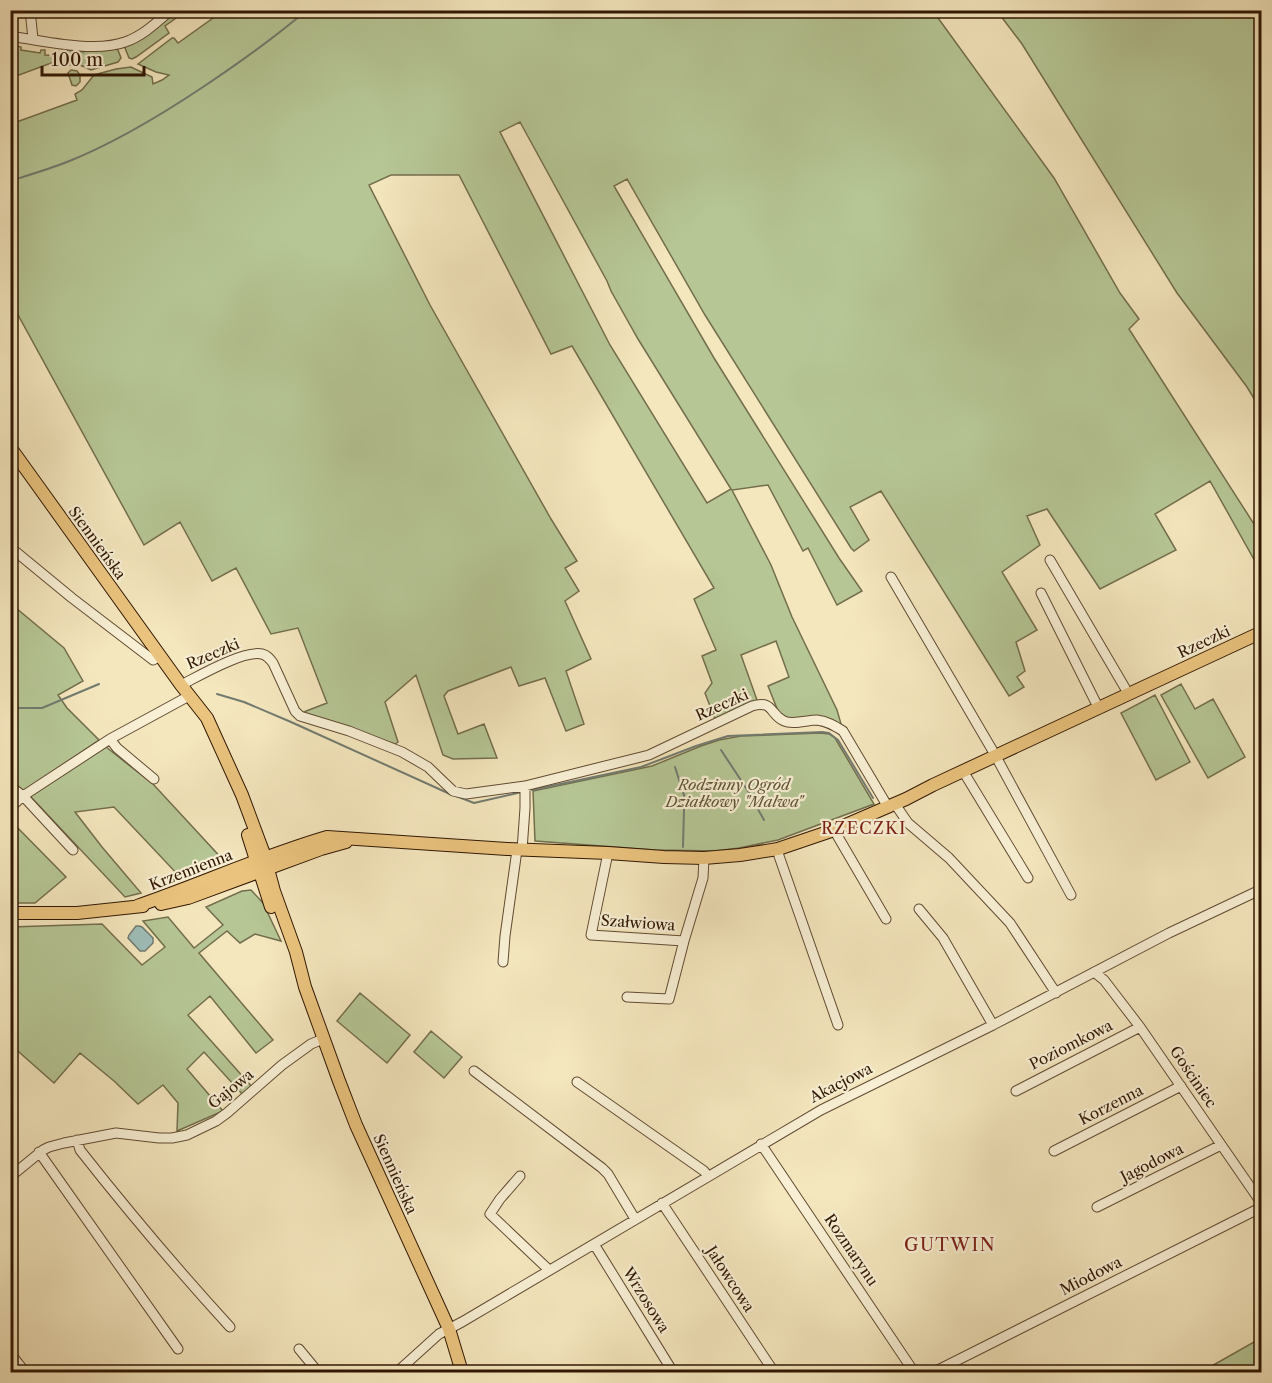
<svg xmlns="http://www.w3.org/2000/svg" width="1272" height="1383" font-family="'Libre Caslon Text',serif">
	<rect width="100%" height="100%" fill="#f4e6bd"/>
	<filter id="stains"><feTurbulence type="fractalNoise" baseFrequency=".00333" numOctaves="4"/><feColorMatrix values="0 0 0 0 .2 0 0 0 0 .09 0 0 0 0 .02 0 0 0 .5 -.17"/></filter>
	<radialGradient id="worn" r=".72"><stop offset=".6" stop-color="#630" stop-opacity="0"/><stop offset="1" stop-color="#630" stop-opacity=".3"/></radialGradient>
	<path fill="#b6c695" stroke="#736e4c" stroke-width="1.5" fill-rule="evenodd" d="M171,11h15l-21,15 4,7 -33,24 -4,2 -3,-1 -4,-10 1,-2z
		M223,11h710l121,167 66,115 19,26 -10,10 132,206v37l-51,-91 -55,33 21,36 -76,39 -53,-80 -20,7 13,29 -38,27 35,58 -21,12 9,29 -8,6 7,10 -15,9 -128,-205 -31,16 19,33 -15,11 -3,-3 -146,-233 -78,-136 -13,7 100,172 125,200 23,33 -25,14 -29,-57 -5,3 -35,-66 -36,5 39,75 21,52 45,93 6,21 -58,-14 -7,-6 -10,-25 21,-9 -13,-36 -35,14 16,45 -42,19 -10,-26 7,-10 -10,-27 14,-6 -22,-51 20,-11 -142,-242 -21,8 -92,-179h-68l-22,10 61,120 121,214 26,42 -12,7 14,23 -14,10 26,58 -25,12 18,53 -18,7 -21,-53 -26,8 -8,-19 -63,24 -4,5 14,38 26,-10 13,34 -44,1 -10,-4 -27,-80 -31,27 13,40 -3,2 -94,-31 26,-10 -29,-75 -27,6 -35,-66 -24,13 -32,-59 -36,23 -133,-243v-178l66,-24 -2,-6 7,-4 12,-15 22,-6 15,-2 4,2 17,8 1,7 9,-4 7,-5 -13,-3 -18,-8 34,-26h2l4,5zM520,122l87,159 4,10 27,48 93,150 -24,14 -97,-158 -110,-213z
		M997,11h264v399l-14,-23 -70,-94 -155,-249z
		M11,45l10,2v3l19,3 1,-3h4v5l20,1 1,-6 18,2 2,-6h24l8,4 3,8 -3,4 -27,8 -11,-5h-15l-3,-6 -51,19z
		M71,70l6,1 3,4v7l-4,4 -4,-1 -4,-12z
		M10,603l54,45 19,33 -25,14 9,13 32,32 -72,49 -4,1 -12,-10z
		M1181,684l14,25 18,-10 32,58 -37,21 -47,-83z
		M1155,695l35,67 -34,18 -35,-67z
		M820,733l9,1 6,4 39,66 -96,36 -39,8 -24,3 -60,-1 -120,-9 -2,-50 119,-25 49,-20 18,-6 22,-4z
		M106,747l47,37 72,78 -45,15 -66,-70 -39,5 27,35 39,46 -16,4 -95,-101z
		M10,820l56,57 -31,26h-24z
		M251,890l12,13 18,38 -26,-7 -15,9 -13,-12 -28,22 74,87 -17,13 -46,-57 -22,19 65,73 -9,8 -40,-44 -17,17 36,42 -46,20 1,-28 -15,-18 -25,19 -24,-23 -34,-28 -26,30 -43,-38v-118l91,-3 40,41 23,-18 -22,-26 25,-4 26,31 29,-23 -17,-18 36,-16z
		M360,993l50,42 -23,28 -50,-42z
		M431,1031l31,26 -18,21 -30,-26z
		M1261,1338v34h-60z"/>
	<path fill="#9ebeb9" stroke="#727b70" stroke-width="1.5" d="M136,926h3l3,1 11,11v5l-8,8h-5l-12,-13 1,-3z"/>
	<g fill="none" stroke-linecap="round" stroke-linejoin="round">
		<path stroke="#727b70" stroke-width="2" d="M10,181c19,-6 39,-12 57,-19 48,-19 94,-47 136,-75 36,-24 71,-49 104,-77
			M217,694l27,8 47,20 159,72
			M10,702l9,6h23l57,-24
			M721,750l31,47
			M675,767l9,28v8
			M532,790l109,-23 55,-21 32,-10 94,-4 7,1 9,7 35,58
			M456,796l18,7 48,-11
			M754,802l10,18
			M683,847l1,-38"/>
		<defs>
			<path id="minor" d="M30,10l3,29
				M10,36c33,5 85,17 115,6 18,-6 32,-20 46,-32
				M10,547l62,51 81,62 7,-4
				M1050,560l78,133
				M891,577l103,176 77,142
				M1041,593l57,114
				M181,685c18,-9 62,-35 81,-31 5,1 8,5 11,9l22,48 5,5 49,15 53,21 26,15 25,24 13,3 59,-8 124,-31 103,-49c22,-6 17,8 32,15 9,4 23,-1 33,-1 10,1 18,6 26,11l45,76
				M110,739l7,9 37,31
				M963,771l65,107
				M10,786l13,10 50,54
				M895,804l13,19 41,35 61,65 46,70
				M10,808l13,-12 87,-57 79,-43
				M834,830l52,89
				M778,849l1,7 59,169
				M522,850l3,-42v-22
				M608,853l-17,82 93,6
				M919,909l24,29 50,87
				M503,962l2,-26 12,-86
				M1094,972l10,8 36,47 122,177
				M627,997l42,2 15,-58 19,-63 1,-20
				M474,1071l128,97 6,6 27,45
				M577,1082l127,89 4,5
				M1016,1091l124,-64
				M77,1140l3,10c48,61 98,120 150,177
				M761,1144l153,228
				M1054,1151l127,-65
				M39,1152l139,197
				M520,1176l-20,23 -10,15 59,56
				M10,1177l33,-27 6,-3 15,-4 52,-10 43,5h13l15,-3 29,-14 11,-8 55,-48 29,-21 12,-5
				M662,1203l112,169
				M1097,1207l124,-62
				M594,1244l79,128
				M299,1349l19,23
				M10,1353l15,19
				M397,1372l42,-38 23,-12 359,-212 172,-85 176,-92 93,-44
				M934,1372l328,-165"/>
			<path id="major" d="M10,447l171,238 26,33 35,77 22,59 10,37 22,61 9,35 34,94 17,44 93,204 13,43
				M248,835l23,72
				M161,904l27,-6 133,-49 25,-7
				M137,906c64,-22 125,-50 190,-69l180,12 101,4 56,4 40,1 36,-3 38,-6 56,-19 72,-31 27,-14 329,-153
				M10,913h67l66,-7"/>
		</defs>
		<use href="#minor" stroke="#614b32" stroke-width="11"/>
		<use href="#major" stroke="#301703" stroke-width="14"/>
		<use href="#minor" stroke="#f8efd4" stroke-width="9"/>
		<use href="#major" stroke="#eac37e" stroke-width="12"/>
	</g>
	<g text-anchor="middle" stroke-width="4.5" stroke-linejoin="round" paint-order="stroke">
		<g font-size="15" fill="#301703" stroke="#f8efd4">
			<text transform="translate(97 543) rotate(54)" y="5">Siennieńska</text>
			<text transform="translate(1204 642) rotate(-25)" y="5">Rzeczki</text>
			<text transform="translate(213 654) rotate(-23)" y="5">Rzeczki</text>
			<text transform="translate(722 705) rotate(-24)" y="5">Rzeczki</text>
			<text transform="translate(191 870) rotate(-21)" y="5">Krzemienna</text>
			<text transform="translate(638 923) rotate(4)" y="5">Szałwiowa</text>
			<text transform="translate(1071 1045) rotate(-27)" y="5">Poziomkowa</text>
			<text transform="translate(1193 1077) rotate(56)" y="5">Gościniec</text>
			<text transform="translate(841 1083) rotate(-27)" y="5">Akacjowa</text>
			<text transform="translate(231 1089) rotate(-39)" y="5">Gajowa</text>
			<text transform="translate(1111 1105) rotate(-27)" y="5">Korzenna</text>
			<text transform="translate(1152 1163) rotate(-27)" y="5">Jagodowa</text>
			<text transform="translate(395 1174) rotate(66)" y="5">Siennieńska</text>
			<text transform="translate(851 1250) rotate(56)" y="5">Rozmarynu</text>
			<text transform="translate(1091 1276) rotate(-27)" y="5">Miodowa</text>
			<text transform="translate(730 1279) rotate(57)" y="5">Jałowcowa</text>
			<text transform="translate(646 1300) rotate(58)" y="5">Wrzosowa</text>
		</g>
		<g font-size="15" font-style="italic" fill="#5f5436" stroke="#f8efd4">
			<text x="734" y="790">Rodzinny Ogród<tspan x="734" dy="17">Działkowy "Malwa"</tspan></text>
		</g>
		<g font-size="16" letter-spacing="1.5" fill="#7a1f14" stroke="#f8efd4">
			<text x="864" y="834">RZECZKI</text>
		</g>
		<g font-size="18" letter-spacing="1.5" fill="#7a1f14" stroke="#f8efd4">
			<text x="950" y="1251">GUTWIN</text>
		</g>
	</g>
	<rect width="1272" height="1383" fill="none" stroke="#f4e6bd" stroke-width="36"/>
	<rect x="12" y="12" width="1248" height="1359" fill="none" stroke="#301703" stroke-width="3"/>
	<rect x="18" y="18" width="1236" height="1347" fill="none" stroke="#301703" stroke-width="1.5"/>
	<path d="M42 66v9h102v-9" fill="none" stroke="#301703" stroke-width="3"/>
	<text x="51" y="66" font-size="18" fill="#301703" stroke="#f8efd4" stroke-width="4.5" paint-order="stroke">100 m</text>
	<rect width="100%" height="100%" filter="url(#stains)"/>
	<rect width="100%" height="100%" fill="url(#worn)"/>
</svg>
